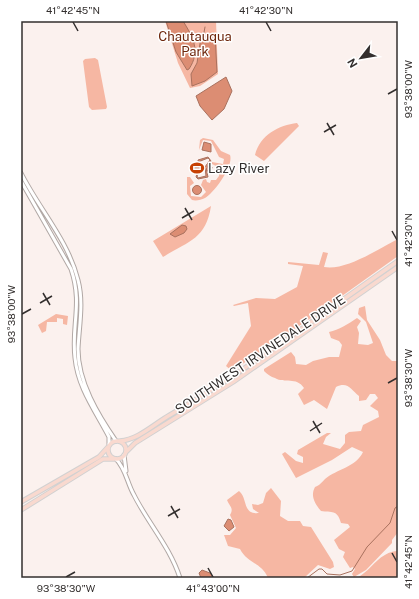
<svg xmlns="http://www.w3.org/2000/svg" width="419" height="599" font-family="'Public Sans',sans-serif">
	<rect width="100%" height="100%" fill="#fbf1ee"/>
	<path fill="#f6b7a3" d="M165,21h51l2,53 -18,12 -10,2 -12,-25z
		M95,58l3,2 9,47 -1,2 -14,1 -3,-3 -6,-46 2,-2z
		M297,123l2,3 -35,35 -9,-6c5,-20 24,-30 42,-32z
		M203,138l10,2 8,11 9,4c4,11 -16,38 -25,43 -4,2 -9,3 -13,2l-5,-6v-17h3l4,6 -4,3 1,10 10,1 5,-5 -5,-7 2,-5 3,-1 1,3 3,1 1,-3h5l3,-4 1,-8 -8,-4v-2l11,2 1,-5 -5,-2 -8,-16 -8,-1 -4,10 1,-10z
		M211,206c-5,33 -22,35 -48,51l-10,-16z
		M398,239v17l-84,60 -82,55 -6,-5 25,-40 -3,-23 -14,3 -1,-1 23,-7 19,1 22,-12 6,-21 -15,-2v-2l31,3 4,-13 5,1 -4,14c22,4 54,-18 74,-28z
		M365,306l2,14 13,20 6,15 6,6h6v171l-6,8v3l-26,27 -12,7 -2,-3 3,-5 -2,-2 -3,1 -7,-11 2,-5 -6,-3 -5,-9 16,-13 -2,-3 -7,-1c-4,-14 -9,-10 -20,-12 -6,-7 -11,-15 -6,-24 5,-2 6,-4 10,-8 12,-10 31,-12 38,-27l-11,-5 -20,13 -36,18 -14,-24 3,-2 11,9 7,2v-6l-6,-3 1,-4 29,-17h4l-5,4 -3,7 17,5 5,-6v-8l4,-3 12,-1 2,-6 16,-8 -1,-6 -8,-5 8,-8 -3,-4h-5l-4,6 -7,1v-5c-8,-6 -11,-15 -23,-9l-9,22 -13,-9 -10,5 -6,-11 6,-6c-8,-12 -19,-4 -29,-10 -4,-1 -8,-4 -11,-7v-2l27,-17 4,5 1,7 10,1 7,-4 16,-4h10l3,-12 -3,-4 -8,-3 -2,-6c10,-2 19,-8 28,-14l4,3 -4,6 2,6 -1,11 10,1 5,-2 -7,-21 -8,-8 1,-6z
		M56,314l12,2 -1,9 -4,-1v-5l-6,-1v4h-10l-1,9 -4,2 -4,-8z
		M271,488l10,13 -1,15 8,5h12l3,5 8,1 22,35 1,5 -4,2 -12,-4 -14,13h-36c-6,-15 -21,-15 -28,-29l-12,-3 -4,-11h6l6,-7 -6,-13c4,-7 0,-8 -3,-15l12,-9c9,7 3,24 20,22l-6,-4 -1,-5 6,1 5,-2 3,-10z
		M398,551v27h-41c16,-9 22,-26 41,-27z"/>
	<path fill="#dc8d73" stroke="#a9715e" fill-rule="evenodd" d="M166,21h17c10,16 18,30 6,48l-2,1 -11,-18z
		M215,34l2,38 -12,9 -13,5 -1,-12 6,-11 4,-26z
		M226,77l6,14 -8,18 -12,11 -12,-14 -4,-10z
		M204,142l7,2v8l-9,-2z
		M208,157l3,4 -4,6h5l-1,4h-4l-1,-3 2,9 -10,2 -2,-2 2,-7h-5v-2l6,-1 -1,-7zM208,158l2,2 -5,7 1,9 -8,2 -1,-2 3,-6 -2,-8z
		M192.5 190a4.5 4.5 0 1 1 9 0a4.5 4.5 0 1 1-9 0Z
		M182,225l4,1 1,3 -3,4 -9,4 -5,-3z
		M228,519l3,1 3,7 -5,4 -5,-5z
		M202,570l8,3 4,5h-13l-2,-5z"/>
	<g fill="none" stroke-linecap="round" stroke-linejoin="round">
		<path stroke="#a9715e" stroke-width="1" d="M203,38l2,-11
			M307,578l12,-9h3l5,5 13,1 12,-4 15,-24 23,-24 5,-15 3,-2"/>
		<defs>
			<path id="minor" d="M21,173c18,36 47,67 57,107 6,23 1,46 0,69 0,33 20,66 38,92
				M21,181l50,88c12,35 0,56 4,89 3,30 20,52 34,79v7
				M124,455l2,16
				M116,459c10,10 11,24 18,36 14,28 36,52 46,83"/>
			<path id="major" d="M108 450a9 9 0 1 1 18 0a9 9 0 1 1-18 0Z
				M120,441c18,-1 34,-17 50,-26 79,-46 153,-102 228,-154
				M126,452l9,-9 98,-61 165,-115
				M21,502l78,-45 9,-10
				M21,510l82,-51h11"/>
		</defs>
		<use href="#minor" stroke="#b1a8a5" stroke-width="5"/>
		<use href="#major" stroke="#d2d1d1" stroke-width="5.5"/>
		<use href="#minor" stroke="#fff" stroke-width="3"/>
		<use href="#major" stroke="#f9d9cf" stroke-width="3.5"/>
	</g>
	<path fill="none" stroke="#332f2e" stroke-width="1.5" d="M73,22l5,9M266,22l5,9M388,94l9,-5M327,123l7,12M324,132l12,-7M185,208l7,12M182,218l12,-7M392,231l5,9M43,293l7,12M40,303l12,-7M22,314l9,-5M388,383l9,-5M313,421l7,12M310,431l12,-8M171,506l7,12M168,516l12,-7M392,553l5,9M208,568l5,9M66,577l9,-5"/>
	<defs>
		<symbol id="stadium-bare" viewBox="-9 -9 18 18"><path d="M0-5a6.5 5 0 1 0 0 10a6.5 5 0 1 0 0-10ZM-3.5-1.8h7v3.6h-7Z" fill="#c74002" stroke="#fff" stroke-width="2.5" paint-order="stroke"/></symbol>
	</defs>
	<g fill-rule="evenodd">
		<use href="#stadium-bare" x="187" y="158" width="20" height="20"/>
	</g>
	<g text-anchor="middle" stroke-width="3" stroke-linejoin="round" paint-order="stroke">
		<g font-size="13" fill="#6e270d" stroke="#fff">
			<text x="195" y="41">Chautauqua<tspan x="195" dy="15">Park</tspan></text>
		</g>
		<g font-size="13" fill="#332f2e" stroke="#fff" text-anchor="start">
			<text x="208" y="173">Lazy River</text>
		</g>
		<g font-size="13" fill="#332f2e" stroke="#fff">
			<text transform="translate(260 354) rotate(-34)" y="5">SOUTHWEST IRVINEDALE DRIVE</text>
		</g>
	</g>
	<rect width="419" height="599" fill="none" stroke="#ffffff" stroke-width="44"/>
	<g transform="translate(361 58) rotate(239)" stroke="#ffffff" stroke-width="3" paint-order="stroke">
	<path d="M0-3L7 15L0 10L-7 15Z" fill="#332f2e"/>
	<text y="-6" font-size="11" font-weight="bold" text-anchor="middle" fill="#332f2e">N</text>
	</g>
	<rect x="22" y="22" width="375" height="555" fill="none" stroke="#332f2e" stroke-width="1.5"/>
	<g font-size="10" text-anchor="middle" fill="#332f2e">
		<text x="73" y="14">41°42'45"N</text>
		<text x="266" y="14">41°42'30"N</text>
		<text transform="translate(408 89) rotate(-90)" y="4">93°38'00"W</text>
		<text transform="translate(408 240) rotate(-90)" y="4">41°42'30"N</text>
		<text transform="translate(11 314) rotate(-90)" y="4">93°38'00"W</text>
		<text transform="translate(408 378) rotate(-90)" y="4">93°38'30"W</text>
		<text transform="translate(408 562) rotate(-90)" y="4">41°42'45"N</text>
		<text x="66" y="592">93°38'30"W</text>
		<text x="213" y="592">41°43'00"N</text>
	</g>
</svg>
